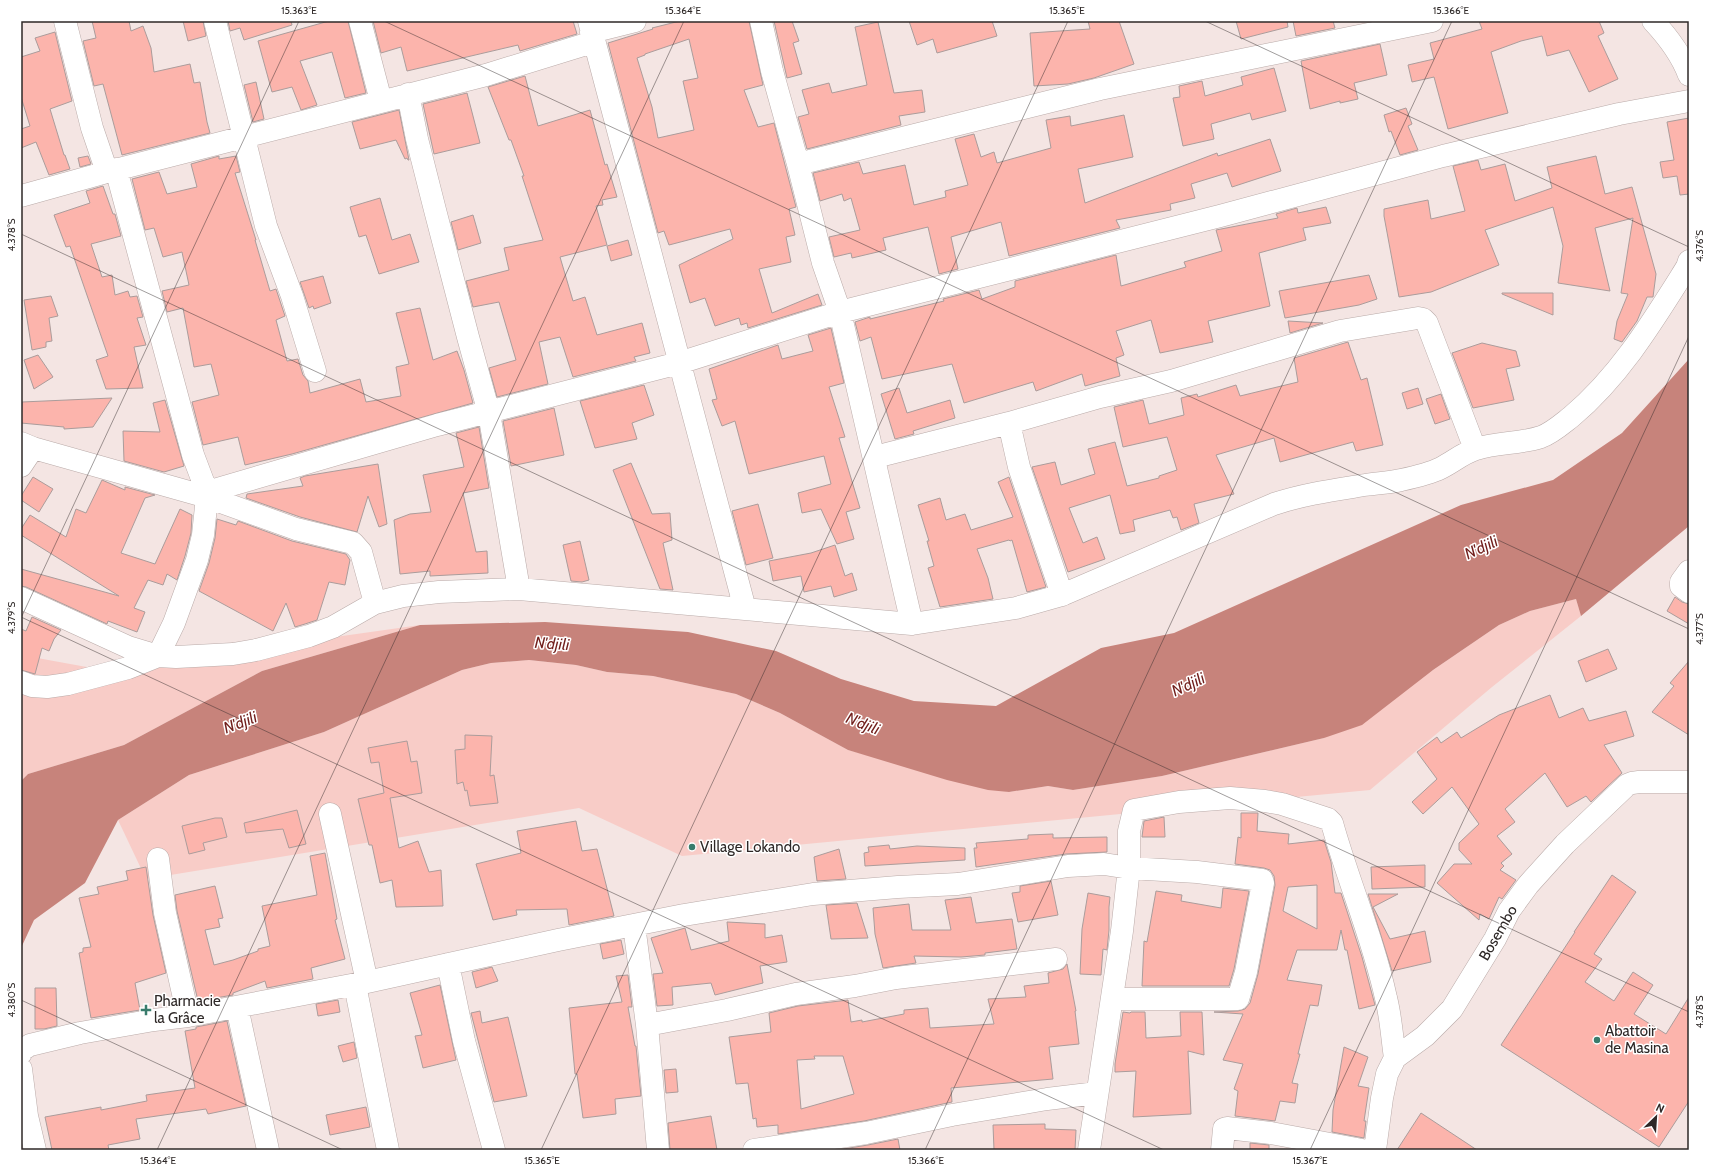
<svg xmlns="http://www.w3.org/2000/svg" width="1710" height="1171" font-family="Cabin,sans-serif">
	<rect width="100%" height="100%" fill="#f4e5e3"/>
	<path fill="#f8ccc7" d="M1576,599l5,17 -89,71 -122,103 -688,66 -103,-48 -433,71 -28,-59 71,-45 135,-43 138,-62 29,-7 38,-3 47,5 31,7 46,4 83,18 44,19 68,37 161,42 39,-6 25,4 89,-14 162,-38 109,-68 66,-45 31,-14z
		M420,625l-158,46 -138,74 -96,29 -7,7v-126l82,15z"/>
	<path fill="#c7837b" d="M1689,359v167l-108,90 -5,-17 -46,12 -31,14 -66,45 -71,55 -38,13 -162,38 -89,14 -25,-4 -39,6 -21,-2 -41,-10 -99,-30 -68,-37 -44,-19 -83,-18 -46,-4 -31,-7 -47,-5 -38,3 -29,7 -138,62 -135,43 -71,45 -33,63 -51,37 -13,28v-167l7,-7 96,-29 138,-74 158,-46 125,-3 143,10 88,19 65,28 73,22 82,5 105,-58 73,-15 287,-128 92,-25 69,-47z"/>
	<path fill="#fcb4ac" stroke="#ab9c9b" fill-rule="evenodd" d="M92,21h37l2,10 12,-5 8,22 3,24 36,-8 4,19 6,-1 7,40 3,11 -88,22 -19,-71 -9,2 -11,-45 13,-3z
		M183,21h20l3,15 -18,5z
		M228,21h63l1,4 -48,15 -4,-12 -10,3z
		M329,21h19l18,72 -21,5 -13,-46 -32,9 17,44 -16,5 -9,-23 -20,5 -14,-51z
		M373,21h200l4,13 -57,17 -2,-6 -111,26 -6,-24 -20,6z
		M680,21h69l14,64 -19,5 14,37 16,-4 22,84 -7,2 6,26 -9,2 5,25 -32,7 13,44 46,-19 4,11 -74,23 -1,-5 -6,2 -2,-7 -24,8 -10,-28 -15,5 -11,-38 54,-26 -3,-10 -61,16 -5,-14 -6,2 -50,-190 45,-14 -1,-1zM689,39l9,39 -15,3 11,49 -36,8 -6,-31 -15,-49 8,-3v-1z
		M774,21h18l7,20 -6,2 9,31 -15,4z
		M909,21h83l5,15 -60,17 -4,-14 -16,6z
		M1088,21h31l15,43 -40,14 -26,6 -34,2 -4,-53 60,-4z
		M1236,21h51l1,6 -47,12z
		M1293,21h40l2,7 -39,8z
		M1479,21h120l5,12 -6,3 20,43 -29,13 -20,-42 -22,6 -5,-20 -21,5 -30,11 17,61 -60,16 -14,-52 -22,5 -4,-17 26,-6 -4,-16 52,-14z
		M878,22l16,71 28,-3 3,22 -26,4 2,9 -94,24 -9,-32 11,-3 -7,-24 27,-7 3,10 35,-8 -12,-58z
		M55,32l17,69 -22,8 14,46h1l5,14 -21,6 -13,-33 -15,6v-19l9,-3 -9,-29v-40l19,-6 -5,-13z
		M1380,44l7,31 -33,8 4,16 -18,4v-2l-30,8 -9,-48z
		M1274,68l12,43 -34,9 -2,-7 -39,11 3,15 -31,7 -10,-48 7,-1 -1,-11 23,-5 3,15 38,-11 -2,-8z
		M525,76l13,50 52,-16 15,55 2,-1 10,33 -15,3 1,5 -7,1 11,39 -47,12 13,44 12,-4 12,38 45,-12 8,30 -16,4 2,4 -63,16 -13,-40 -21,5 9,42 -51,13 -8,-29 27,-8 -17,-58 -26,5 -7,-26 43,-11 -5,-22 39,-8 -21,-64h2l-13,-36h-2l-21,-53z
		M256,82l8,37 -11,3 -9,-37z
		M467,93l13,50 -46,11 -11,-50z
		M1406,108l6,16 -4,2 10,24 -18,5 -9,-24 -2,1 -5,-17z
		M399,110l10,50h-1l-1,-2 -2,1 -9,-19 -36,9 -8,-27z
		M1124,115l9,42 -55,12 7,34 132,-50 1,3 52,-17 11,32 -49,16 -5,-14 -36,11 4,14 -25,6 1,6 -55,10 4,8 -111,28 -8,-34 -50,15 7,32 -19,5 -11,-47 -45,11 3,12 -34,8 -1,-5 -17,4 -5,-20 31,-7 -9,-32 -7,3 -2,-7 -22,7 -7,-28 46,-11 4,12 42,-9 9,40 32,-8 -1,-6 23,-6 -13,-46 19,-5 7,23 13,-5 3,11 54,-15 -5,-28 24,-4 1,10z
		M1689,118v76l-9,1 -3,-19 -14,2 -3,-16 14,-2 -7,-38z
		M88,156l3,8 -11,3 -2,-9z
		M219,156v3l17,-3 4,16 -5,1 21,67h-1l15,51 6,-2 9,27 -9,4 11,41 11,-2 5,16 5,6 2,12 50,-14 6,23 35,-6 -5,-29 13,-3 -13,-51 24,-5 13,52 24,-9 7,19 9,33 -181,51 -47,11 -7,-28 -35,8 -11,-43 27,-7 -8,-31 -17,3 -11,-59 -16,4 -5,-21 27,-6 -7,-33 -19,5 -9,-29 -9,2 -13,-51 27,-7 8,22 30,-7 -6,-23z
		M1596,156l9,38 27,-7 24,87 -3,23h-6l-10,24 -15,21 -8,-3 3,-18 11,-27 -7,-1 12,-75 -38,10 15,63 -52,-8 5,-37 -10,-39 -68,23 14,35 -68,27 -32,5 -15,-81v-7l44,-9 3,19 34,-8 -12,-45 25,-6 3,10 24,-6 10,37 37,-13 -5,-21z
		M103,186l10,28h2l6,22 -30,8 11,33 10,-2 3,20 13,-4 2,6 7,-1 6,21 -6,1 9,27 -12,2 9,41 -37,1 -10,-29 12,-4 -38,-110 -4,1 -12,-32 36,-12 -4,-12z
		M380,198l12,42 18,-6 9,28 -40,12 -13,-39 -7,2 -9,-30z
		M1326,207l5,16 -28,5 3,12 -47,13 11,53 -62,15 5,21 -53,11 -9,-33 -35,11 8,24 -8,3 4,18 -35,10 -3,-12 -46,17 -3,-9 -69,21 -12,-39 -70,15 -11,-42 -11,4 -5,-19 15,-5v2l74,-18 -1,-2 36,-9 3,9 33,-12v-6l101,-26 5,31 65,-19 -2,-5 38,-11 -6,-21 62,-12 -2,-4 21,-6 1,5z
		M473,215l8,28 -23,7 -7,-28z
		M628,240l4,15 -21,6 -4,-15z
		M1369,275l8,24 -18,6 -74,13 -6,-27z
		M323,276l8,27 -17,6 -1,-3 -4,2 -9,-26z
		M1502,293h51v22l-51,-21z
		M51,296l7,20 -9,2 3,23 -6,1v5l-14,3 -8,-50z
		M1288,321l35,2 -33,10z
		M831,328l13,55 -15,4 16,50 -6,1 21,70 -14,4 8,27 -17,5 -16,-35 -19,4 -4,-20 33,-9 -7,-28 -75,18 -14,-53 -13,5 -10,-26 5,-1 -8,-30 69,-24 4,14 31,-8 -5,-16z
		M1348,342l13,38 6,-2 16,67 -27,6 -3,-9 -73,20 -6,-24 -58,17 18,39 -40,10 5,19 -18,7 -4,-13 -4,1 -3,-8 -37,10 2,11 -15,3 -10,-39 -41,13 14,35 14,-6 8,22 -37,13 -36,-105 23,-5 6,23 34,-11 -7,-25 27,-7 12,44 32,-8v-2l18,-6 -10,-33 -44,10 -9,-40 29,-7 6,24 35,-9 -3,-17 16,-4 1,3 38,-12 4,11 58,-14 -4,-24z
		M1482,343l34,8 4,15 -14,3 8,31 -41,8 -21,-55z
		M38,355l15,22 -19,12 -10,-29z
		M644,385l10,30 -22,8 5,16 -42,9 -15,-47z
		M899,388l8,25 43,-13 5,18 -42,13 1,3 -19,5 -14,-45z
		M1418,388l5,16 -16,5 -5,-16z
		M1441,394l9,25 -15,5 -9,-25z
		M112,398l-19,29 -29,2v-2l-43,-4 1,-21z
		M165,400l19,66 -20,6 -40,-11 -1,-30 37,1 -7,-29z
		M554,408l10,47 -53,11 -8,-45z
		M479,427l10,61 -26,5 13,59 11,-1 1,22 -58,3v-5l-30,3 -6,-54 16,-6 21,-2 -8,-37 41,-8 -8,-34z
		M631,463l21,51 18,-1 2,27 -9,3 10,47 -13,-1 -47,-119z
		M378,464l9,60 -8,3 -11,-31 -11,36 -57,-15 -54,-19 1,-4 56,-8 -3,-8 5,-2z
		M33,477l20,12 -14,23 -18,-12v-4z
		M1009,477l37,110 -19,5 -15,-52 -2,1 -1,-1 -32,9 11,29 5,21 -53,8 -12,-39 6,-2 -7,-25h2l-11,-36 22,-7 6,22 19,-6 6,16 42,-13 -15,-35z
		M102,480l23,10v-3l30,8 -10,3 -24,55 34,11 25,-55 12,6 -1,18 -6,23 -8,24 -10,-6 -4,11 -15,-5 -14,28 11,4 -8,20 -29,-11 -1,3 -81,-37 -5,-1v-17l98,27 -98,-61v-6l9,-14 36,22 10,-28 10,4z
		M758,504l15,54 -27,7 -14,-54z
		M217,519l19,6 2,-4 54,20 54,13 4,6 -5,25 -16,-3 -12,38 -12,4 -10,3 -9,-24 -13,28 -74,-40 10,-28 6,-25z
		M580,541l9,39 -7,2 -11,-1 -8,-36z
		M835,545l10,31 7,-3 5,17 -23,7 -3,-11 -27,6 -3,-16 -28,5 -4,-20 42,-8z
		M1675,597l7,5 7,2v20l-22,-13z
		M32,617l29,13 -7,9 -5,12 -7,-3 -7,26 -14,-4v-41l5,2z
		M1608,649l9,20 -31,13 -8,-21z
		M1689,661v74l-37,-23 22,-26 -4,-3z
		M1550,695l9,23 24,-10 6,13 37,-10 8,25 -30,9 18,28 -31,29 -5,-6 -19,11 -22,-34 -40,36 10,13 -18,14 15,18 -11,9 3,3 -4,4 16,10 -14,19 -3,-2 -10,22 -9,-5 -1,6 -42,-37 17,-19h18l-13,-14v-7l20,-19 -27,-37 -29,27 -11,-12 25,-23 -20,-27 20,-15 4,6 16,-11 4,6 38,-23z
		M465,735l27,1 -2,40 4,-1 4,28 -28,3 -3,-16 -2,1 -2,-9 -6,2 -2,-34 10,-1z
		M407,741l4,21 6,-1 5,32 -32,5 9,50 19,-7 11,31 12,-2 2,36 -47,1 -4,-27 -12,3 -8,-38h-3l-11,-46 26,-6 -5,-31 -8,1 -3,-15z
		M297,810l9,34 -17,4 -6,-19 -37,4 -2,-10z
		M1241,813h17l-1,18 32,3 -1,10 36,-4 7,22 4,31h6l21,64 13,48 -16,4 -12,-59h-2l-4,-20 -4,20h-40l-10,30 35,5 -4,21 -8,-1 -12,49h2l-8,29 6,1 -3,19 -15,-2 -5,20 -40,-5 3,-25 -4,-2 9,-25 -20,-4 20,-46 -29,-2 24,-1 7,-2 5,-6 8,-29 17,-89 -1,-9 -4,-6 -6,-2 -29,-4 3,-27 3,1zM1317,885v44l-34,-18 5,-24z
		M1164,817l1,20h-23l2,-16z
		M215,818h7l5,19 -24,6 2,7 -16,4 -7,-28z
		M576,821l6,30 15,-2 17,67 -45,9 -2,-16 -51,1 1,5 -24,5 -17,-56 45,-11 -4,-22z
		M1053,834v4l54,-1v15l-41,2 -90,13 -2,-19h3l-1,-5 52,-4v-4z
		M889,845l1,4 27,-3 48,2v12l-100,6 -1,-13 5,-1 -1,-5z
		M839,849l7,30 -29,2 -3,-24z
		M325,853l12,66 -2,1 10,39 -34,9 2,11 -46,9 -2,-7 -32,12v2l-35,6 -21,-90 -2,-16 40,-9 8,32 -5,1 2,8 -15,3 9,35 19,-5 25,-9v-2l12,-3 -8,-40 55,-11 -7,-39z
		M1425,865v22l-53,2 -1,-22z
		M146,867l7,48 13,58 -31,10 5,27 -49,8 -12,-65 4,-1v-4l8,-1 -12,-49 20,-4 -2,-7 31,-7 -2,-9z
		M1612,875l24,17 -42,62 8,5 -17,23 29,19 19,-29 20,13 -19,29 32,20 23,-37v104l-30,46 -158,-102 74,-113h-1z
		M1051,881l7,34 -40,7 -6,-29 8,-1v-6z
		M1223,888l26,3 -15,78 -5,17h-87l2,-45 3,1 9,-51 26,4 -1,6 40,7z
		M1088,893l22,4 -1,10v23l-2,20 -4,-1 -2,26 -21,-1 2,-45z
		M1368,894h30l-25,13 17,32 35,-8 6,31 -39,9z
		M971,897l5,26 36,-4 5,30 -32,4v2l-24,2 -47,-1 2,7 -33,5 -8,-34 -2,-26 36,-4 3,26h39l-6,-30z
		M857,903l11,35 -37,1 -5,-34z
		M727,922l38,2v14l17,-3 5,27 -27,4 3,17 -48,12 -4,-12 -39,4 1,18 -16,1 -4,-32 10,-1 -12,-35 34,-10 6,22 38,-9z
		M621,940l3,14 -21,5 -3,-15z
		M1067,964l9,47h-1l4,33 -30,3 4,32 -102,9 1,14 -88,19 -86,13v-9l-21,2 -1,-9 -3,1 -5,-36 -12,1 -7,-47 42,-5 -2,-19 29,-7 50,-6 3,22 11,-2v2l42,-8v-4l24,-2 2,20 64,-4 -6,-25 38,-2 -2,-11 25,-3 -1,-10 15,-4zM814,1056h29l11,38 -53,15 -4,-49 18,-1z
		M492,967l6,14 -22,7 -4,-16z
		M628,975l4,32h-4l7,39h1l5,50 -26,3 1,15 -33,4 -6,-44h-2l-6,-66 53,-6 -6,-26z
		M440,985l16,75 -33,8 -8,-32 7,-1 -12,-42z
		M35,988h21l1,38 -13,3h-9z
		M338,1000l2,12 -22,4 -2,-12z
		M480,1011l2,12 26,-6 19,79 -33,6 -23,-89z
		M1123,1012l7,1 1,-1h14l1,26 35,-2 -1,-24h22l2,43 -16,-4 3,63 -58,3 3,-46 -21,1v-8z
		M227,1021l19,85 -38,8 -2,-5 -70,10 4,20 -32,6 1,5h-57l-7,-33 56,-10v3l46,-9 -1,-6 49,-7 -10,-57 11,-2v-2z
		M354,1042l3,16 -14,4 -5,-16z
		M1344,1047l24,10 -10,29 11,2 -5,33h2l-2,17 -32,-6 1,-22z
		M676,1069l2,23 -12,1 -2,-23z
		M366,1107l4,20 -40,8 -4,-20z
		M1421,1113l56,37h-80z
		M711,1116l6,34h-47l-2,-27z
		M1045,1124v5l31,1 -1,20h-81l-1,-25z
		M898,1139l2,11h-63l31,-5z
		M1250,1143l19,2v5h-19z"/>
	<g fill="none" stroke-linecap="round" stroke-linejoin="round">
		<defs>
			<path id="minor" d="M65,21l27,107 15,44
				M215,21l51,205 26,70 23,75
				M360,21l21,80
				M589,21l156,588
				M761,21l11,50 26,93 25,99 17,49 72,312
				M1653,21c15,16 28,33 36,54
				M591,32l44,-11
				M408,94l9,45 18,71 33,127 21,76 30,176
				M798,164l302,-75 332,-68
				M116,169l77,286 14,37
				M21,196l86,-24 379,-97 107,-33
				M1009,423l10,44 43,128
				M21,443l12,5 174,49v-5l230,-67 242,-62 161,-51 380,-96 223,-60 176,-42 70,-13
				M875,457l134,-34 91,-26 71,-16 169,-50 78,-13 5,1 4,4 48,126
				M21,466l12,-18
				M1689,571l-8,11v4l8,6
				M21,598l107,49 30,9 16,-33 23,-63 6,-25 4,-38 89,32 57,14 8,9 14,51
				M21,682l11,4 15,1 21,-3 60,-16 30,-12 18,1 57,-3 23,-4 53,-14 24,-9 42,-24 28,-7 36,-4 80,-3 393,35 104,-16 46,-13 212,-91c30,-10 60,-14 91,-19 12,-2 24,-2 36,-5 14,-3 28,-6 40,-12 12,-6 22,-15 35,-19 21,-7 44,-5 65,-12 11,-4 21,-13 30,-20 49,-41 82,-96 116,-150l2,-6
				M330,814l37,168
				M158,859l7,54 23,103
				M634,925l13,100 11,125
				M448,964l16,77 30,109
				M355,985l33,165
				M237,1007l31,143
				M647,1025l80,-15 69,-16 59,-8 41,-8 160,-19
				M21,1053l1,-3 8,-5 50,-12 74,-13 34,-4 179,-34 191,-42 126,-25 129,-21 85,-7 60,-3 110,-18 36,-2 25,4 68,4 65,8 1,3 -17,89 -8,27h-125
				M21,1069l6,47 8,34
				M754,1150l112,-17 86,-18 95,-16 50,-6
				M1089,1150l33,-219 7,-63v-37l5,-21 45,-8 51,-4 35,3 17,3 46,15 4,4c16,58 41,115 54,175 5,19 6,40 9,60
				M1222,1150l2,-21 3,-1 44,5 91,17
				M1375,1150l7,-52 5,-24 8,-16 30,-22 27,-27 43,-70 14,-28 19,-26 37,-41 62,-59 5,-2 7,-1h50"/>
		</defs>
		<use href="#minor" stroke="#baaba9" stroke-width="23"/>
		<use href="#minor" stroke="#fff" stroke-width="22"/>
	</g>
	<path fill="none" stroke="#2e2827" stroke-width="1" stroke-opacity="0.45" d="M384,21l1305,608M1205,21l484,226M21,234l1668,778M21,617l1143,533M21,618l278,-597M21,1000l322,150M157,1150l527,-1129M541,1150l527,-1129M925,1150l527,-1129M1310,1150l379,-814"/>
	<g fill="#397c6c" stroke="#fff" stroke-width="1.5">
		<circle cx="692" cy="847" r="4"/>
		<path d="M144 1004h4v4h4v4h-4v4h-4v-4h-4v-4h4z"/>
		<circle cx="1597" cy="1040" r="4"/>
	</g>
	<g text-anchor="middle" stroke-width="3" stroke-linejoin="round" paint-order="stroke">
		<g font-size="15" fill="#2e2827" stroke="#fff" text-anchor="start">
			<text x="700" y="852">Village Lokando</text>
			<text x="154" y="1006">Pharmacie<tspan x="154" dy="17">la Grâce</tspan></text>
			<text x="1605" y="1036">Abattoir<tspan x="1605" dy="17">de Masina</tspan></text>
		</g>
		<g font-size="15" fill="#2e2827" stroke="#fff">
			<text transform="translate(1498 933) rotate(-60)" y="5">Bosembo</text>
		</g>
		<g font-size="16" font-style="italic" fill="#72201d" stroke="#fff">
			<text transform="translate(1481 547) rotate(-25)" y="6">N'djili</text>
			<text transform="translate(552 643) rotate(4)" y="6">N'djili</text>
			<text transform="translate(1188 684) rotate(-25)" y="6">N'djili</text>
			<text transform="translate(240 722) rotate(-21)" y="6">N'djili</text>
			<text transform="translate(863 723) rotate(22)" y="6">N'djili</text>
		</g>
	</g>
	<rect width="1710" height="1171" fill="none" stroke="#ffffff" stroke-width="44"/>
	<g transform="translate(1656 1117) rotate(25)" stroke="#ffffff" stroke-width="3" paint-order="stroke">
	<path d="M0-3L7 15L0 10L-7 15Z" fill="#2e2827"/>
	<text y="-6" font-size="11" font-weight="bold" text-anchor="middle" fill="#2e2827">N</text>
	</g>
	<rect x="22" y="22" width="1666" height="1127" fill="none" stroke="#2e2827" stroke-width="1.5"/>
	<g font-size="10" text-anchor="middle" fill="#2e2827">
		<text x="299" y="14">15.363°E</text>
		<text x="683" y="14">15.364°E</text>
		<text x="1067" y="14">15.365°E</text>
		<text x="1451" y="14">15.366°E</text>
		<text transform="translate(11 235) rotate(-90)" y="4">4.378°S</text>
		<text transform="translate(1699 246) rotate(-90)" y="4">4.376°S</text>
		<text transform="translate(11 618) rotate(-90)" y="4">4.379°S</text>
		<text transform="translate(1699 629) rotate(-90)" y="4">4.377°S</text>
		<text transform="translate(11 1000) rotate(-90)" y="4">4.380°S</text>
		<text transform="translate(1699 1012) rotate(-90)" y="4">4.378°S</text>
		<text x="158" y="1164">15.364°E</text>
		<text x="542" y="1164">15.365°E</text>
		<text x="926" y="1164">15.366°E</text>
		<text x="1310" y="1164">15.367°E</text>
	</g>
</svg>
